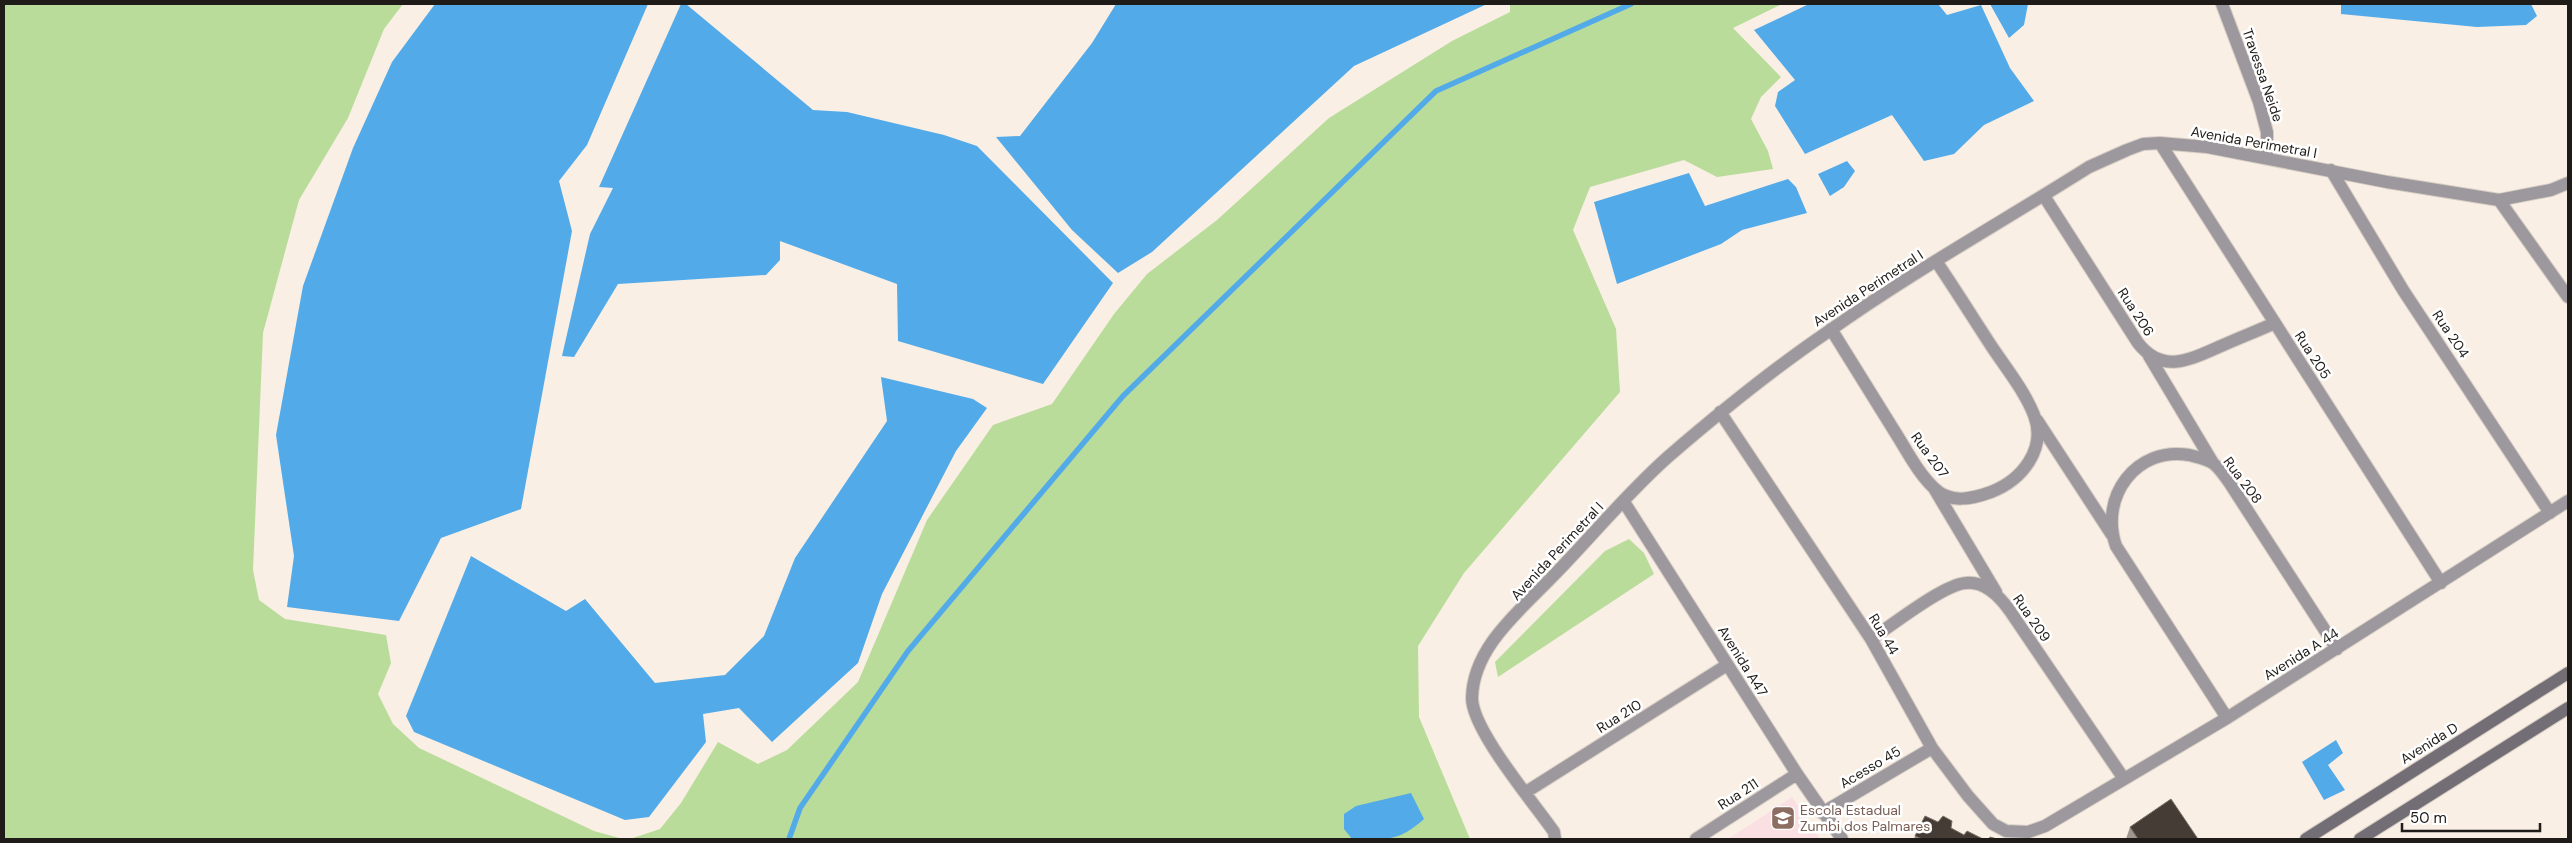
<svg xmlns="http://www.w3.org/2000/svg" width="2572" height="843" font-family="'DM Sans',sans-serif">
	<rect width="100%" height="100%" fill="#f9efe5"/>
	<path fill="#fadfe3" d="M1792,797l28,42h-92z"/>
	<path fill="#b9dc9a" d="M4,4h399l-19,25 -36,89 -49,82 -36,133 -10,237 6,30 26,19 101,16 5,28 -13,31 15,30 26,24 175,83 29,8h-619z
		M1510,4h272l-49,24 48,49 -20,20 -10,22 17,32 5,18 -56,8 -33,-17 -94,27 -17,43 43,99 4,63 -156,181 -46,73 1,71 51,122h-840l30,-10 21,-26 37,-61 40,22 29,-14 71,-68 69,-162 66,-95 59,-21 62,-90 33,-40 70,-54 112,-102 123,-77 58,-29z
		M1629,539l15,14 10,21 -156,103 -3,-15 110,-111z"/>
	<path fill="#53aae9" d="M435,4h213l-61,141 -28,36 13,50 -51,278 -80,29 -42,83 -112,-14 7,-51 -18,-121 27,-149 50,-138 39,-86z
		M681,4h5l127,106 34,2 97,23 33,11 136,137 -70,101 -145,-43 -1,-57 -117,-43v19l-14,15 -148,9 -44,73 -12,-1 28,-122 23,-46 -14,-1z
		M1116,4h371l-133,62 -202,186 -34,21 -46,-43 -76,-93 24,-1 72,-93z
		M1809,4h129l9,11 34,-10 29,63 24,33 -50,24 -30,29 -30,7 -32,-46 -87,39 -30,-48 3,-14 17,-12 -41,-50z
		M1990,4h38l-4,21 -15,13z
		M2341,4h190l6,12 -11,9 -49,2 -136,-13z
		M1847,161l8,10 -11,16 -14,9 -12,-22z
		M1689,173l16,33 83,-27 8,8 11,26 -65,17 -21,14 -104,40 -23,-82z
		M881,377l92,22 14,9 -31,43 -74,143 -24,69 -86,79 -33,-34 -36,6 3,28 -57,75 -24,3 -211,-88 -8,-16 65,-160 95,55 19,-12 70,84 70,-8 39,-39 31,-78 92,-137z
		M2336,740l7,13 -15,12 17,25 -21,10 -22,-38z
		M1411,793l13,26c-27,24 -38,20 -72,20l-8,-10v-15l12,-8z"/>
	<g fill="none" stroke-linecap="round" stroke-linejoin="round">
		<path stroke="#53aae9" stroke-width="5.5" d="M789,839l11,-31 108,-157 215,-255 313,-305 195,-87"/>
		<defs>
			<path id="street" d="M2222,4l37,98 8,30v26
				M2160,143l281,440
				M2331,170l72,120 147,223
				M2044,196l94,147c25,32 53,16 83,3 18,-8 36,-15 54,-23
				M2499,200l69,97
				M1831,329c21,34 43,69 64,103 12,19 23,41 39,56 16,16 38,11 57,4 31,-12 56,-43 43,-77 -10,-25 -28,-47 -42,-68 -19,-29 -37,-58 -56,-86
				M2149,356l64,107
				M1720,412l151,227 61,109 36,48 25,28 13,7 22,1 17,-6 182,-108 341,-217
				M2037,420l75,115
				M1935,490l61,102
				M1624,502l173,272 45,65
				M1871,639c20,-13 73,-55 95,-56 19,-2 34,14 44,28l114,168
				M2227,718l-111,-172c-17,-49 20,-100 73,-91 8,2 19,4 25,9 6,5 10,11 15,18l108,167
				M1526,792l201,-127
				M1822,813l110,-65
				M1555,839l-1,-7c-20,-29 -82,-102 -82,-134 1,-52 50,-89 83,-124 38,-39 73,-82 114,-118 51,-44 104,-87 160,-125 83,-59 173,-109 260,-164l38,-17 16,-6 17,-1 47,4 180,35 112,18 52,-10 17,-7
				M1696,839l101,-65"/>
			<path id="secondary" d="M2306,839l262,-166
				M2360,839l208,-131"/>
		</defs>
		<use href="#street" stroke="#d6cdc4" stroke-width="14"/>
		<use href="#secondary" stroke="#d6cdc4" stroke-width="14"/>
		<use href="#street" stroke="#9c989d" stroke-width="12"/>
		<use href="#secondary" stroke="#736e75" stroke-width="12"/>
	</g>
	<path fill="#9f968d" d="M2130,827l68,12h-72z
		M1951,828l13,7 19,4h-69l1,-3z"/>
	<path fill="#453d35" stroke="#7b726a" d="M2171,799l27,40h-60l-8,-12z
		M1925,816l13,6 5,-6 9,5 -1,7 13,7 3,-4 16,8h-61l-7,-3z
		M1990,837l7,2h-8z"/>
	<defs>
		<symbol id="school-square" viewBox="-11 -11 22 22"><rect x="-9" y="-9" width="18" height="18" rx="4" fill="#8d6e63" stroke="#fff"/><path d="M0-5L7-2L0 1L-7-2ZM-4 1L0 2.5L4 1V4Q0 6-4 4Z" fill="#fff"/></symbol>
	</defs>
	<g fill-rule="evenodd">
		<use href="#school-square" x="1769" y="804" width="28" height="28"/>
	</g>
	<g text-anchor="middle" stroke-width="5" stroke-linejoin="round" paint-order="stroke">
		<g font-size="14" fill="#1f1b18" stroke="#fff">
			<text transform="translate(2263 75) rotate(71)" y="5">Travessa Neide</text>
			<text transform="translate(2254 142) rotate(10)" y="5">Avenida Perimetral I</text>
			<text transform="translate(1868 288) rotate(-33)" y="5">Avenida Perimetral I</text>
			<text transform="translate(2136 312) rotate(57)" y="5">Rua 206</text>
			<text transform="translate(2451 334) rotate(56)" y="5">Rua 204</text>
			<text transform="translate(2313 355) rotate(57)" y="5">Rua 205</text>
			<text transform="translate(1930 455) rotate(54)" y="5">Rua 207</text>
			<text transform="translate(2243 480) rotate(53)" y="5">Rua 208</text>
			<text transform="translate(1557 551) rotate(-47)" y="5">Avenida Perimetral I</text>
			<text transform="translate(2032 618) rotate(55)" y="5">Rua 209</text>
			<text transform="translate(1884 634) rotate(59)" y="5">Rua 44</text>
			<text transform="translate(2301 654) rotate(-32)" y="5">Avenida A 44</text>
			<text transform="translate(1743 661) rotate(58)" y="5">Avenida A47</text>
			<text transform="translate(1619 716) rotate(-32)" y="5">Rua 210</text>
			<text transform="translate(2429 743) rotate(-32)" y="5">Avenida D</text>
			<text transform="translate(1870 767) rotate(-31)" y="5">Acesso 45</text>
			<text transform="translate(1738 794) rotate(-33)" y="5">Rua 211</text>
		</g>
		<g font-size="14" fill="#785e54" stroke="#fff" text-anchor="start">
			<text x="1800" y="815">Escola Estadual<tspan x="1800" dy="16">Zumbi dos Palmares</tspan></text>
		</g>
	</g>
	<rect width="2572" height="843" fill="none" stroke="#1f1b18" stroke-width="10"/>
	<path d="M2402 823v8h138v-8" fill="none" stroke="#1f1b18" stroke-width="2.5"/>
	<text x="2410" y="823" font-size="15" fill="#1f1b18" stroke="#ffffff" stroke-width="4" paint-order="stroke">50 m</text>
</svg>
